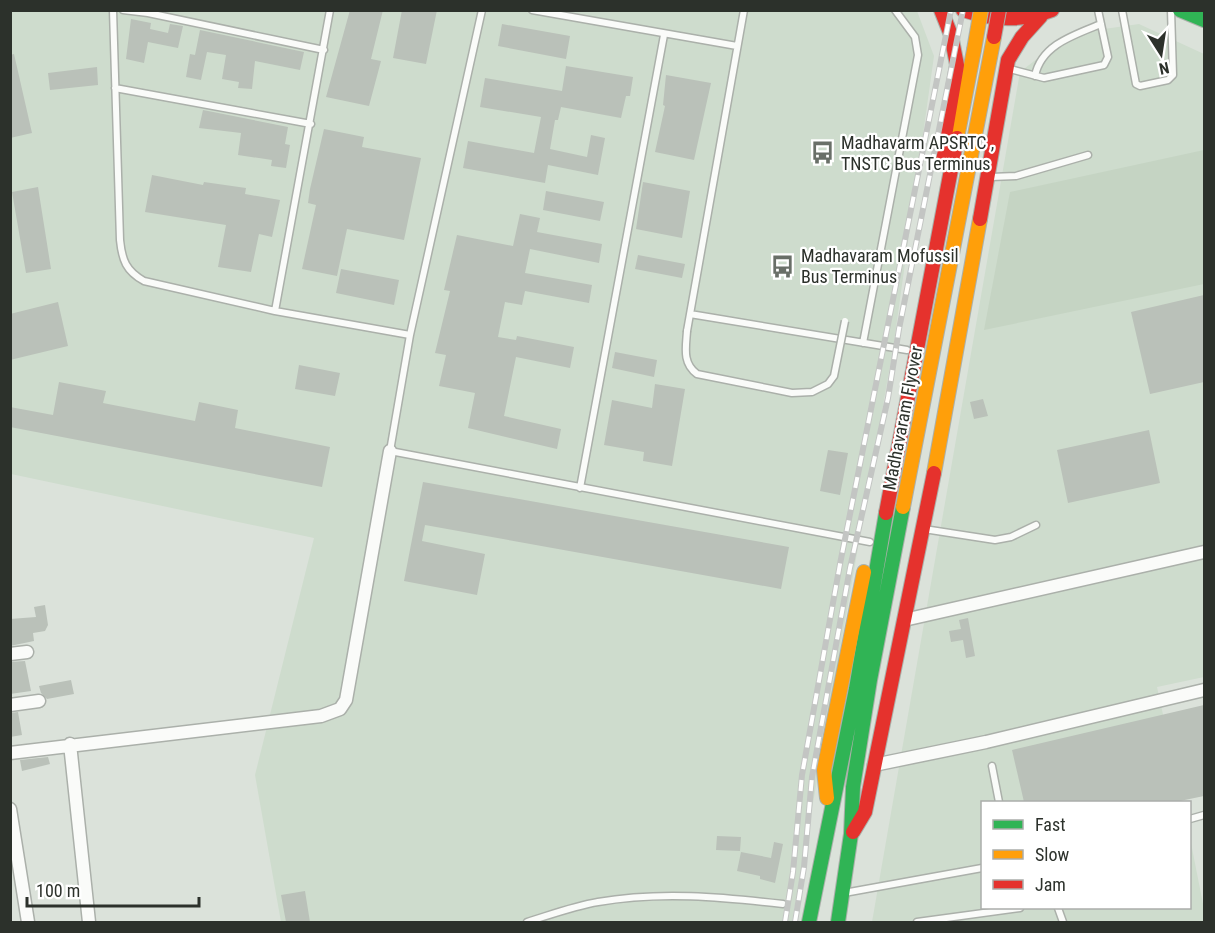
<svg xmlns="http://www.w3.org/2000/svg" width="1215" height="933" font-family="'Roboto Condensed',sans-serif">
	<rect width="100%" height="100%" fill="#dbe2da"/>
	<path fill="#cedccd" d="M11,11h906l17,45 -41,293 -101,573h-511l-26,-147 59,-237 -303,-64z
		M1139,24l65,30v623l-47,10 25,115h-200v106h208v-70l14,71v13h-332l148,-850 49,-38z"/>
	<path fill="#c5d4c3" d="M1204,150v134l-220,46 26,-138z"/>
	<path fill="#bac1b9" d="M350,10h33l-12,49 10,2 -12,45 -43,-9z
		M402,10h35l-11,54 -33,-6z
		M131,19l20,4 -1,6 18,4 2,-9 13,2 -5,22 -30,-6 -4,21 -18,-4z
		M502,24l68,12 -4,23 -68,-13z
		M200,30l104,22 -4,18 -45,-9 -3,28 -14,-1 1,-6 -17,-3 4,-24 -19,-3 -6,28 -15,-3 4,-23 5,1z
		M14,54l18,79 -22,5v-83z
		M566,66l67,11 -3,19h-4l-5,22 -60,-11 -3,13h-3l-5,29 37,8 4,-22 14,3 -7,37 -50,-10 -3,18 -82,-15 5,-27 66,12 7,-36 -61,-10 5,-29 77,13z
		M97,67l1,18 -48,5 -2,-17z
		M666,75l45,8 -17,77 -39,-8 10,-46 -2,-1z
		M203,110l85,17 -3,17 5,1 -4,23 -15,-2 1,-6 -34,-5 3,-22 -42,-5z
		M324,129l40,8 -2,10 59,11 -17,82 -57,-11 -10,47 -35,-7 14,-64 -8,-2 2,-14z
		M152,175l51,10 1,-3 42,6 -1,6 35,6 -8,37 -13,-3 -8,38 -33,-5 8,-42 -81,-13z
		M643,182l47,9 -8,47 -46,-9z
		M38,187l13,82 -25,4 -14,-81z
		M546,191l58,11 -4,19 -57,-11z
		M520,214l20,4 -3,14 65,12 -3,19 -69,-14 -5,24 67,12 -3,18 -64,-12 -3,14 -17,-3 -7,35 18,3 1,-4 57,11 -4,21 -54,-11 -12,59 57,13 -4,20 -89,-21 7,-35 -36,-7 7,-31 -11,-2 15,-62 -6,-1 13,-55 56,11z
		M638,255l47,9 -3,14 -47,-9z
		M341,269l58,11 -5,25 -58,-12z
		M1204,295v87l-54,12 -19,-82z
		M58,302l10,44 -58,14v-46z
		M615,352l42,8 -3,17 -42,-9z
		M299,365l41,8 -5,23 -40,-7z
		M59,382l47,9 -3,12 92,18 4,-19 39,8 -3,18 95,19 -8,40 -312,-60v-20l43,8z
		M655,384l30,5 -13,77 -29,-5 1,-9 -40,-7 8,-45 40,8z
		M983,399l5,17 -14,3 -4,-17z
		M1149,430l11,53 -92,20 -11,-53z
		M828,450l20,3 -8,42 -20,-4z
		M423,482l366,65 -8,42 -356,-64 -3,16 63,13 -8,41 -73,-14z
		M45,605l3,20 -3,6 -12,2 1,8 -24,5v-27l26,-2 -2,-10z
		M968,618l7,38 -9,2 -3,-18 -12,2 -2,-11 12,-2 -2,-9z
		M25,661l6,30 -21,3v-32z
		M71,680l3,14 -27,5 -6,-6 -2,-7z
		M1204,705v91l-29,6h-151l-12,-52z
		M18,712l4,23 -12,2v-24z
		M48,757l2,7 -28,7 -2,-11z
		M717,836l24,1 -1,14 -24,-1z
		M774,842l9,2 -8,39 -15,-4v-3l-23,-5 4,-19 30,6z
		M305,891l5,31h-24l-5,-27z"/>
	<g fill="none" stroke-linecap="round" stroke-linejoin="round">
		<defs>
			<path id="lane" d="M113,10l7,230c2,20 6,31 24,41l131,30 135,24
				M123,10l25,3 176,37
				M482,10l-72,325 -20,116 480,91
				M532,10l205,36
				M1122,10l14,74 4,2 28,-6 5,-5 -2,-65
				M1010,69l34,9 60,-13 4,-8 -10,-47
				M1035,76c6,-31 39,-41 66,-52
				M115,88l196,36
				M991,177l25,-1 72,-21
				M275,311l55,-301
				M690,314l217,36
				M687,331l57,-321
				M863,343l55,-288 -3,-18 -20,-27
				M580,488l84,-453
				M924,529l71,11 16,-3 25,-12
				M992,766l7,36
				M1190,819l14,-4
				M844,893l138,-25
				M1058,908l5,14
				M527,922c23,-7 47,-16 71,-20 62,-11 124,-5 185,2
				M917,922l103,-14"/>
			<path id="street" d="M904,620l300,-68
				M10,654l17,-2
				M10,705l29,-4
				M70,744l19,178
				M10,753l311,-37 19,-7 6,-9 44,-249
				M874,765l112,-23 218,-52
				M10,809l18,113"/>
			<path id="fast" d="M1180,10l24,10
				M809,922l47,-233 30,-176
				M838,922l13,-88 2,-47 17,-107 33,-173"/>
			<path id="slow" d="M957,138l17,-88
				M934,473l46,-254
				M903,507l91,-470
				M827,798l-3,-28 40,-198"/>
			<path id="jam" d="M941,10l10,25 6,30 -16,94
				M963,10c31,10 58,12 89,0
				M980,219l28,-159 14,-23 19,-21
				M886,513l71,-375
				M853,832l12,-20 69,-339"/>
		</defs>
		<use href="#lane" stroke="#abb0aa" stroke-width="9"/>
		<use href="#street" stroke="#abb0aa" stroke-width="15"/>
		<use href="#fast" stroke="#abb0aa" stroke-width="16"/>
		<use href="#slow" stroke="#abb0aa" stroke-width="16"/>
		<use href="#jam" stroke="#abb0aa" stroke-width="16"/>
		<use href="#lane" stroke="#fafbf9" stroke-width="6"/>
		<use href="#street" stroke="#fafbf9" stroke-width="12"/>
		<use href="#fast" stroke="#30b455" stroke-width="14"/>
		<use href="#slow" stroke="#ff9f0a" stroke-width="14"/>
		<use href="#jam" stroke="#e5322d" stroke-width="14"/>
		<defs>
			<path id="rail" d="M785,922l8,-50 9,-97 38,-211 111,-554
				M795,922l9,-55 8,-90 38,-209 38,-170 11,-69 64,-319"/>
		</defs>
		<use href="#rail" stroke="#c3c5c3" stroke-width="6"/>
		<use href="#rail" stroke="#fff" stroke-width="4" stroke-dasharray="11" stroke-linecap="butt"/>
		<defs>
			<path id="lane-bridge" d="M687,331c-1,16 -5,32 10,43l95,19 20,-1 16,-8 6,-8 11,-55"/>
			<path id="slow-bridge" d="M974,50l7,-40"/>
			<path id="jam-bridge" d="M994,37l5,-27"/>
		</defs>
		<use href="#lane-bridge" stroke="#abb0aa" stroke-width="9" stroke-linecap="butt"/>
		<use href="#slow-bridge" stroke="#abb0aa" stroke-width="16" stroke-linecap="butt"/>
		<use href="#jam-bridge" stroke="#abb0aa" stroke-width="16" stroke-linecap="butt"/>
		<use href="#lane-bridge" stroke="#fafbf9" stroke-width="6"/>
		<use href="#slow-bridge" stroke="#ff9f0a" stroke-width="14"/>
		<use href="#jam-bridge" stroke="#e5322d" stroke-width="14"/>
	</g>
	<defs>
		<symbol id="bus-bare" viewBox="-9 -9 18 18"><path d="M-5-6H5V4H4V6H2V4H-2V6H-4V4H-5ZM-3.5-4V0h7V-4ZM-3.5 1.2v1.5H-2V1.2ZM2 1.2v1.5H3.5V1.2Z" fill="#696f68" stroke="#fff" stroke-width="2.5" paint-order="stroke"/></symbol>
	</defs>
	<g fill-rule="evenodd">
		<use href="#bus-bare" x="806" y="136" width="33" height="33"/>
		<use href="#bus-bare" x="766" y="250" width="33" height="33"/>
	</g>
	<g text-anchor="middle" stroke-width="4.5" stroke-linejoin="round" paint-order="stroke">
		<g font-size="18" fill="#2c312b" stroke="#fff" text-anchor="start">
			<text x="841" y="149">Madhavarm APSRTC ,<tspan x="841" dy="21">TNSTC Bus Terminus</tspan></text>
			<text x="801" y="262">Madhavaram Mofussil<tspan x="801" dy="21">Bus Terminus</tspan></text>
		</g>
		<g font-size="18" fill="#2c312b" stroke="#fff">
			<text transform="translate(903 418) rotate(-79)" y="6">Madhavaram Flyover</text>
		</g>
	</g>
	<rect width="1215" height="933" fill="none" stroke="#2c312b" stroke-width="24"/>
	<rect x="981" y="801" width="210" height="108" fill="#ffffff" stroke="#abadaa" stroke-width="1.5"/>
	<rect x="993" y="820" width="30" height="9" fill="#30b455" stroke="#abadaa" stroke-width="1.5"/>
	<text x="1035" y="831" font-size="18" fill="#2c312b">Fast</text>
	<rect x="993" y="850" width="30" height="9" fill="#ff9f0a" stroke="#abadaa" stroke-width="1.5"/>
	<text x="1035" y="861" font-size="18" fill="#2c312b">Slow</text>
	<rect x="993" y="880" width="30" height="9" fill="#e5322d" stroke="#abadaa" stroke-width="1.5"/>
	<text x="1035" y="891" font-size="18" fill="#2c312b">Jam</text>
	<g transform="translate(1161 54) rotate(168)" stroke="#ffffff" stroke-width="4.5" paint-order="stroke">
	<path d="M0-4.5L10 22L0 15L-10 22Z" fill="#2c312b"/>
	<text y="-9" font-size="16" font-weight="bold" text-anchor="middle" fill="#2c312b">N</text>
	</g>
	<path d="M27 897v9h172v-9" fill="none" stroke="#2c312b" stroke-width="3"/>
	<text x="36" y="897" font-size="18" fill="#2c312b" stroke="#ffffff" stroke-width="4.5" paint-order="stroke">100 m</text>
</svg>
